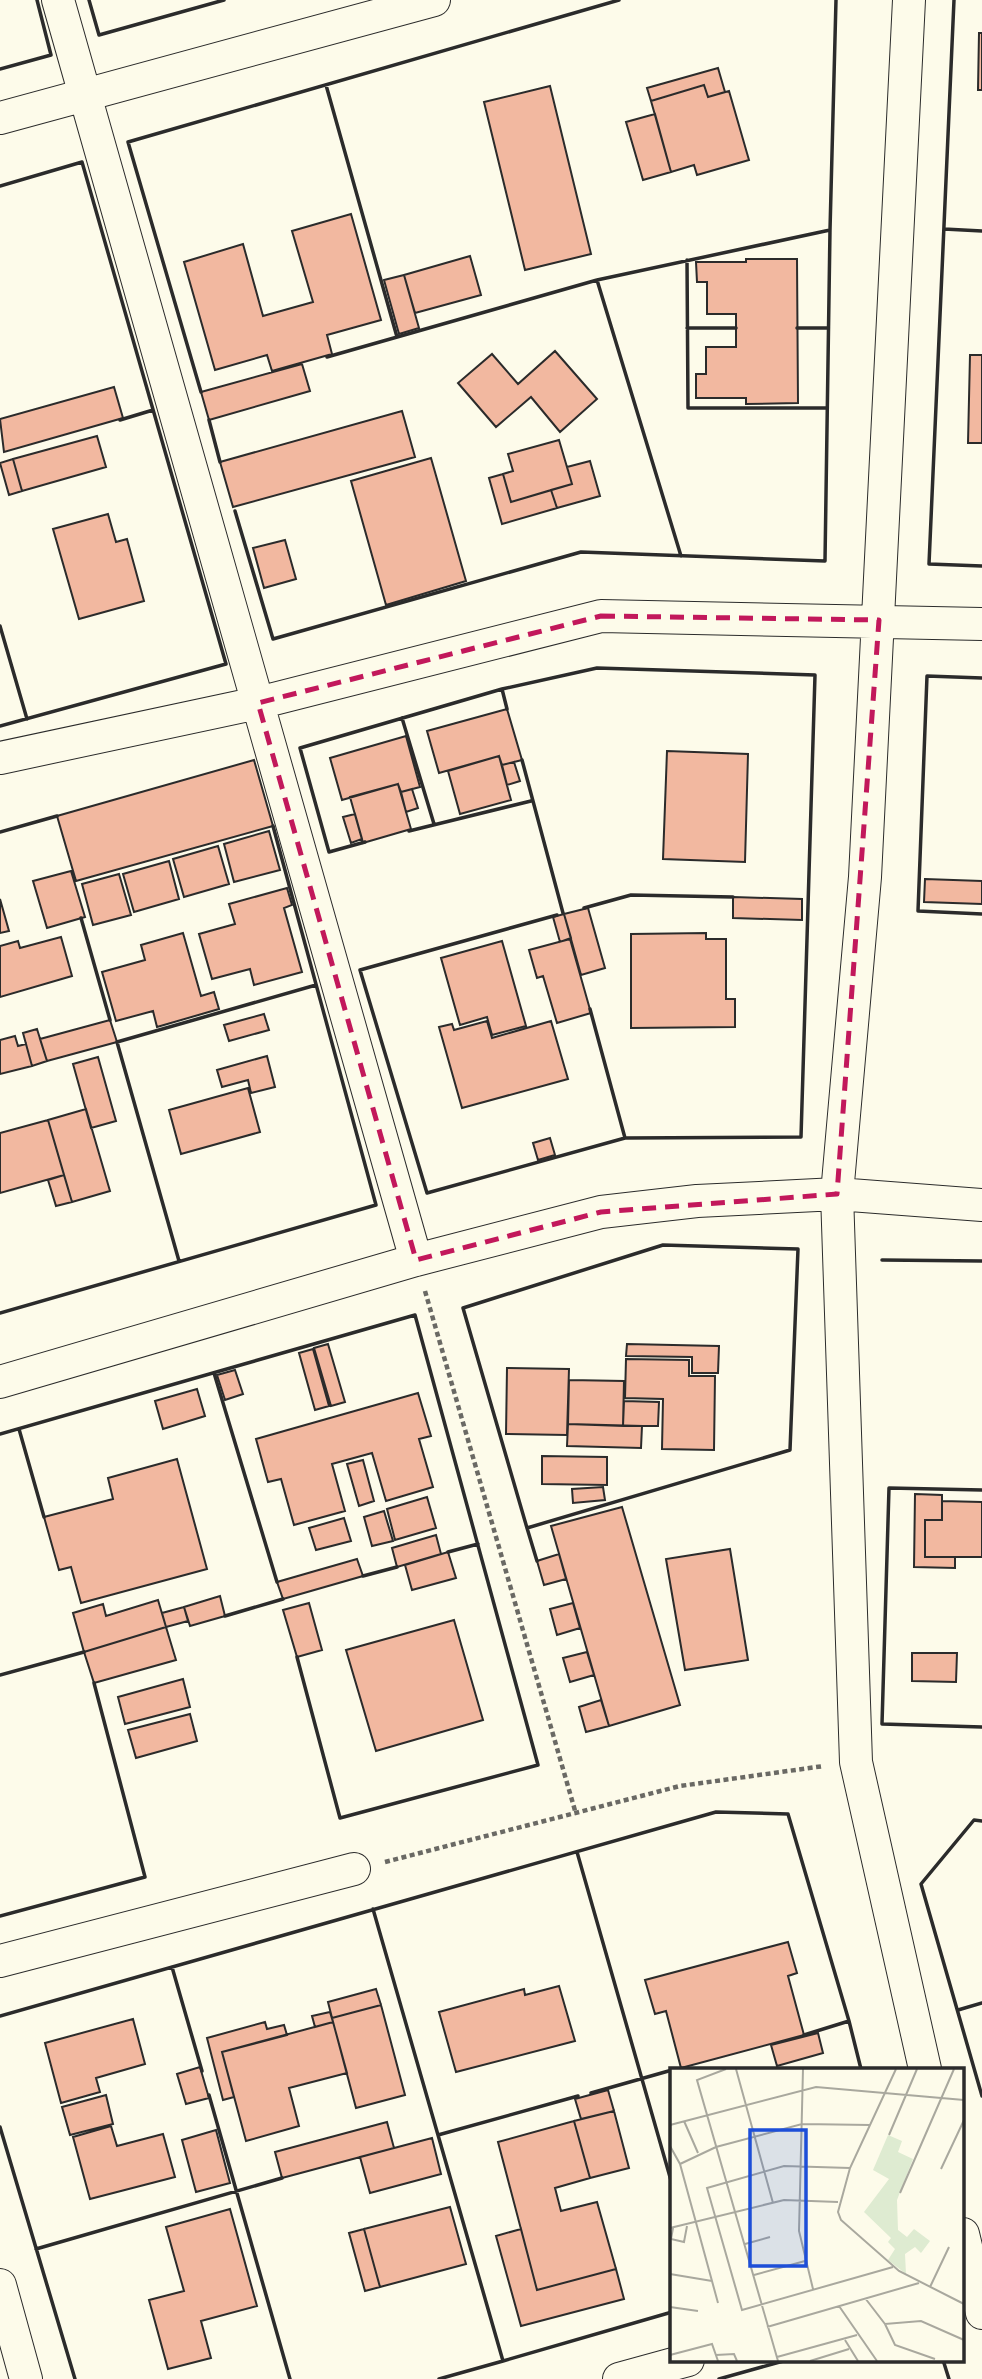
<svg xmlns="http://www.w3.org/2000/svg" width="982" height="2379" font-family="'Titillium Web',sans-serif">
	<rect width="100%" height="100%" fill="#fdfbea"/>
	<path fill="#f2b8a0" stroke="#2b2b2b" stroke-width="2" d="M979,33h3v57h-4z
		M718,68l7,24 -17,5 -4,-12 -53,16 -4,-13z
		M704,85l4,12 21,-6 20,69 -52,15 -3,-10 -23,7 -20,-71z
		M550,86l41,168 -66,16 -41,-168z
		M655,114l16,58 -28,8 -17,-58z
		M351,214l30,106 -54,15 5,19 -60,17 -5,-16 -52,15 -31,-108 59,-18 20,72 50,-14 -21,-71z
		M470,256l11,39 -66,18 -11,-38z
		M746,259h51l1,144 -52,1v-6h-50v-24h10v-27h30v-33h-29v-32h-10l-1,-20h50z
		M404,275l15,53 -20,6 -15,-54z
		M555,351l42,48 -37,33 -29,-35 -35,30 -38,-44 34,-29 26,30z
		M970,355h12v88h-14z
		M302,364l8,27 -101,29 -8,-28z
		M114,387l9,31 -119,34 -4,-33z
		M402,411l13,46 -182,50 -13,-45z
		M97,436l9,31 -84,24 -9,-32z
		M559,440l13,44 -61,18 -8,-28 10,-3 -5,-17z
		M431,458l35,123 -80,24 -35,-124z
		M13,459l9,32 -13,4 -9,-32z
		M590,461l10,35 -43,12 -6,-18 21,-6 -5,-17z
		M503,474l8,28 40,-12 6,18 -55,16 -13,-46z
		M108,514l8,28 11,-3 17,62 -65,18 -26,-90z
		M285,540l11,39 -32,9 -11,-40z
		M507,709l15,51 -20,5 -3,-9 -60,17 -12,-42z
		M406,736l14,51 -19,5 -3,-8 -56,16 -12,-42z
		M667,751l81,3 -3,108 -82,-3z
		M499,756l12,44 -51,14 -12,-43z
		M254,760l19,66 -197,55 -19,-65z
		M514,762l6,19 -13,4 -5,-20z
		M398,784l13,45 -48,14 -13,-46z
		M412,789l6,19 -12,4 -5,-20z
		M355,814l7,25 -11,4 -8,-26z
		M269,831l11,39 -46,12 -10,-38z
		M218,846l11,38 -45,13 -11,-38z
		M169,861l10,38 -45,13 -11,-38z
		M71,871l14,46 -38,11 -14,-47z
		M119,874l12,41 -38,10 -11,-41z
		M925,879l57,2v23l-58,-2z
		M287,888l5,17 -8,3 18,64 -48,13 -4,-16 -38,10 -13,-45 36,-10 -6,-20z
		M733,897l69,2v21l-69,-2z
		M0,899l9,32 -9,2z
		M588,908l17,60 -24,7 -17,-61z
		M564,914l7,24 -11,4 -7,-25z
		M183,933l18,63 13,-4 5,17 -62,18 -4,-16 -37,10 -14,-49 43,-12 -4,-15z
		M706,933v6h20v60h9v28l-104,1v-94z
		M61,937l11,39 -72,21v-51l18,-5 2,7z
		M570,939l21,74 -34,10 -14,-47 -6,2 -8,-28z
		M502,941l24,85 -34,9 -5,-18 -27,8 -19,-67z
		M264,1014l5,16 -40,11 -5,-16z
		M110,1020l7,22 -70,19 -7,-22z
		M487,1021l5,17 59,-17 17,58 -106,29 -23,-81 13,-3 2,6z
		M37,1029l10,32 -15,5 -9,-33z
		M15,1036l3,10 8,-2 6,22 -32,8v-34z
		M267,1056l8,31 -24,6 -3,-13 -26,7 -5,-17z
		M98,1057l18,64 -25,7 -18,-64z
		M248,1088l12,44 -79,22 -12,-44z
		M86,1109l24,82 -38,11 -24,-82z
		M48,1120l16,55 -64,18v-60z
		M550,1138l5,17 -17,5 -5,-17z
		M64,1175l8,27 -16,4 -8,-26z
		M328,1344l17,58 -14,4 -17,-58z
		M627,1344l92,2 -1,27h-26v-16l-66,-1z
		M313,1349l16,57 -14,4 -16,-57z
		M626,1359l63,1v16h26l-1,74 -52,-1 1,-50 -38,-1z
		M507,1368l62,1 -2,66 -61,-1z
		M235,1370l8,24 -18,6 -8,-25z
		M569,1380l55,1 -1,45 -55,-2z
		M197,1389l8,27 -42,13 -8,-28z
		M418,1393l13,43 -12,3 14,48 -47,14 -14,-48 -40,11 13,47 -51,14 -13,-46 -13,3 -12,-43z
		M624,1401l35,1 -1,24h-35z
		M568,1424l74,2 -1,22 -74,-2z
		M542,1456l65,1v28l-65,-1z
		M177,1459l30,110 -126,34 -10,-36 -12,3 -15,-53 69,-18 -5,-21z
		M363,1460l11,41 -15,5 -12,-42z
		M603,1487l2,13 -32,3 -1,-14z
		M915,1494l27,1v25h-17v37h30v11l-41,-1z
		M427,1497l9,31 -41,12 -8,-31z
		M942,1501l40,1v55h-57v-37h17z
		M622,1507l58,198 -71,21 -58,-200z
		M384,1511l9,30 -21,5 -8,-29z
		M344,1518l7,23 -35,9 -7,-22z
		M436,1535l5,19 -44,13 -5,-19z
		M730,1549l18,111 -63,10 -19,-111z
		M448,1552l8,26 -44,12 -7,-25z
		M559,1554l7,25 -22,6 -7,-24z
		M357,1559l6,17 -80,23 -6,-17z
		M220,1596l5,20 -35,10 -6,-19z
		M158,1600l8,27 -82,25 -11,-39 30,-9 3,12z
		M309,1603l13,47 -25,7 -14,-47z
		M573,1603l7,25 -23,7 -7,-26z
		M184,1607l4,14 -22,6 -4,-14z
		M454,1620l29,100 -107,31 -30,-101z
		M166,1627l10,33 -82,23 -10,-31z
		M587,1652l7,23 -24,7 -7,-24z
		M912,1653h45l-1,29 -44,-1z
		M183,1679l7,28 -65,17 -7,-27z
		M601,1700l8,26 -23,6 -7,-25z
		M190,1714l7,27 -61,17 -8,-28z
		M788,1942l9,31 -9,3 16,59 -123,33 -15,-57 -11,3 -10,-34z
		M559,1986l16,55 -119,31 -17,-60 85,-23 1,6z
		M376,1989l5,16 -49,13 -4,-16z
		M381,2005l24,90 -49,13 -24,-90z
		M330,2012l3,10 -18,5 -3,-11z
		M133,2019l12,45 -49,14 4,14 -39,11 -16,-60z
		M265,2022l2,7 17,-4 3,10 -65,17 12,45 -11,3 -16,-62z
		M333,2022l14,51 -58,15 10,38 -53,15 -24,-89z
		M818,2033l5,20 -46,13 -6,-21z
		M200,2067l9,31 -23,6 -9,-30z
		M608,2090l6,21 -33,8 -6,-20z
		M106,2095l7,29 -43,11 -8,-28z
		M614,2111l15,57 -39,10 -16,-57z
		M574,2121l16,57 -35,10 6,23 36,-9 19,67 -79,21 -39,-148z
		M387,2122l7,26 -112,30 -7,-26z
		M111,2126l6,20 46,-12 12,43 -85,22 -17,-62z
		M216,2130l14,53 -34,9 -14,-52z
		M432,2138l9,36 -71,19 -10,-36z
		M450,2207l16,57 -86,23 -16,-58z
		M230,2209l27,97 -56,15 10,37 -43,11 -19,-69 35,-9 -18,-64z
		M364,2229l16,58 -15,4 -16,-58z
		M521,2229l16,61 79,-21 8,30 -103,27 -25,-90z"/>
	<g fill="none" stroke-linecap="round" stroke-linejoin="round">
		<defs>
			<path id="street" d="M58,0l358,1260
				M909,0l-44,877 -28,317 19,568 69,307
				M0,118l434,-118
				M0,758l258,-55 343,-87 381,8
				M0,1382l416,-122 185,-48 96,-11 140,-7 145,11
				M0,1961l354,-92
				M963,2234l19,79
				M0,2285l26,94
				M619,2379l69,-19"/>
		</defs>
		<use href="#street" stroke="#2b2b2b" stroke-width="34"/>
		<path stroke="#6a6964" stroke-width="4.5" stroke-dasharray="5 3.5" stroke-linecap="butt" d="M425,1291l151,523
			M385,1862l295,-76 144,-20"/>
		<use href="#street" stroke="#fdfbea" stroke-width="32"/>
		<path stroke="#2b2b2b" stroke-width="3.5" d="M89,0l10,35 125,-35
			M954,0l-25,564 53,2
			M0,69l51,-14 -14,-55
			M326,85l71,252
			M0,186l82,-24 144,502 -226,62
			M944,229l38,2
			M830,230l6,-230
			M687,260l1,148h139
			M597,280l84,276
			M687,328h49
			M797,328h31
			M201,392l-73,-250 491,-142
			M120,420l33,-10
			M209,420l11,42
			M235,511l38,128 308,-87 244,9 5,-331 -233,50 -270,77
			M0,626l27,93
			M982,678l-55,-2 -9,235 64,3
			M502,689l95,-21 218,7 -14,462 -176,1 -198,55 -67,-223 197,-55
			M402,718l32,106
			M522,760l41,153
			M409,831l122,-30
			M0,832l57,-16
			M365,842l-36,10 -29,-104 202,-59 5,20
			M584,908l47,-13 102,2
			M81,918l29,102
			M590,1009l35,129
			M882,1260l100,1
			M179,1261l-62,-219 199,-57
			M0,1313l376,-108 -103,-379
			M214,1373l63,209
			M19,1429l25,88
			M0,1434l415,-119 123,450 -198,53 -43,-161
			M982,1490l-93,-2 -7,236 100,3
			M527,1528l263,-78 8,-201 -135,-4 -200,63 64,220 10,33
			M448,1552l30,-8
			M363,1576l34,-9
			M225,1616l58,-17
			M0,1675l84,-23
			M982,1821l-8,-1 -53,64 61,212
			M577,1852l95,332
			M373,1909l65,226
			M0,1916l145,-39 -51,-194
			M172,1967l30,104
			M958,2010l24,-7
			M0,2016l716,-204 72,2 61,207
			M804,2035l45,-14 12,48
			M591,2093l81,-23
			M209,2095l81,284
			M578,2096l-140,39 65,226 169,-49
			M0,2127l75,252
			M36,2249l246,-71
			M943,2360l6,19
			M439,2379l64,-18
			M719,2379l68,-19"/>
	</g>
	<path fill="none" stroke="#c2185b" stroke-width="5" stroke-dasharray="14 9" stroke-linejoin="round" d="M601,616l278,4 -42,574 -236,18 -185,48 -158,-557z"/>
	<g transform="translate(670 2068)">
		<rect width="294" height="294" fill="#fdfbea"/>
		<path d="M218,67l14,6 -4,11 15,7 -16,41 1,30 9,7 7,-8 16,12 -9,12 -6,-6 -10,7 1,20 -18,-14 7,-11 -7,-7 3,-4 -27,-26 25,-33 -16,-9z" fill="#deebd1"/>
		<path fill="none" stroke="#a9a89e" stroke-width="2" d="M56,1l-29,11 81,281M66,1l37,134M133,1l-4,162 14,58M226,1l-46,99 -12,44 3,8 58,51 65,33M14,53l14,32M0,57l146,-38 148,13M219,67l28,-66M0,78l10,18 38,139M10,96l36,-17 86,-23 68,1M180,100l-66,-2 -77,22 35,122 151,-43M271,101l23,-49M230,125l54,-124M0,160l114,-28 54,2M3,160l-2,11 13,3 3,-16M75,176l25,-7M0,206l42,7M84,207l51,-14M260,219l19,-40M195,230l20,26 36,-3 43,19M169,238l38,55M0,239l28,4M215,256l10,21 40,14M97,259l152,-44M175,272l13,21M0,287l42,-11 6,17M46,287l18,-1 3,7M107,289l80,-22M140,293l39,-12"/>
		<path fill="#1d4ed8" fill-opacity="0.15" stroke="#1d4ed8" stroke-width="3.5" d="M80,62h56v136h-56z"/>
		<rect width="294" height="294" fill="none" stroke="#2b2b2b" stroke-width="3.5"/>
	</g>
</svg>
